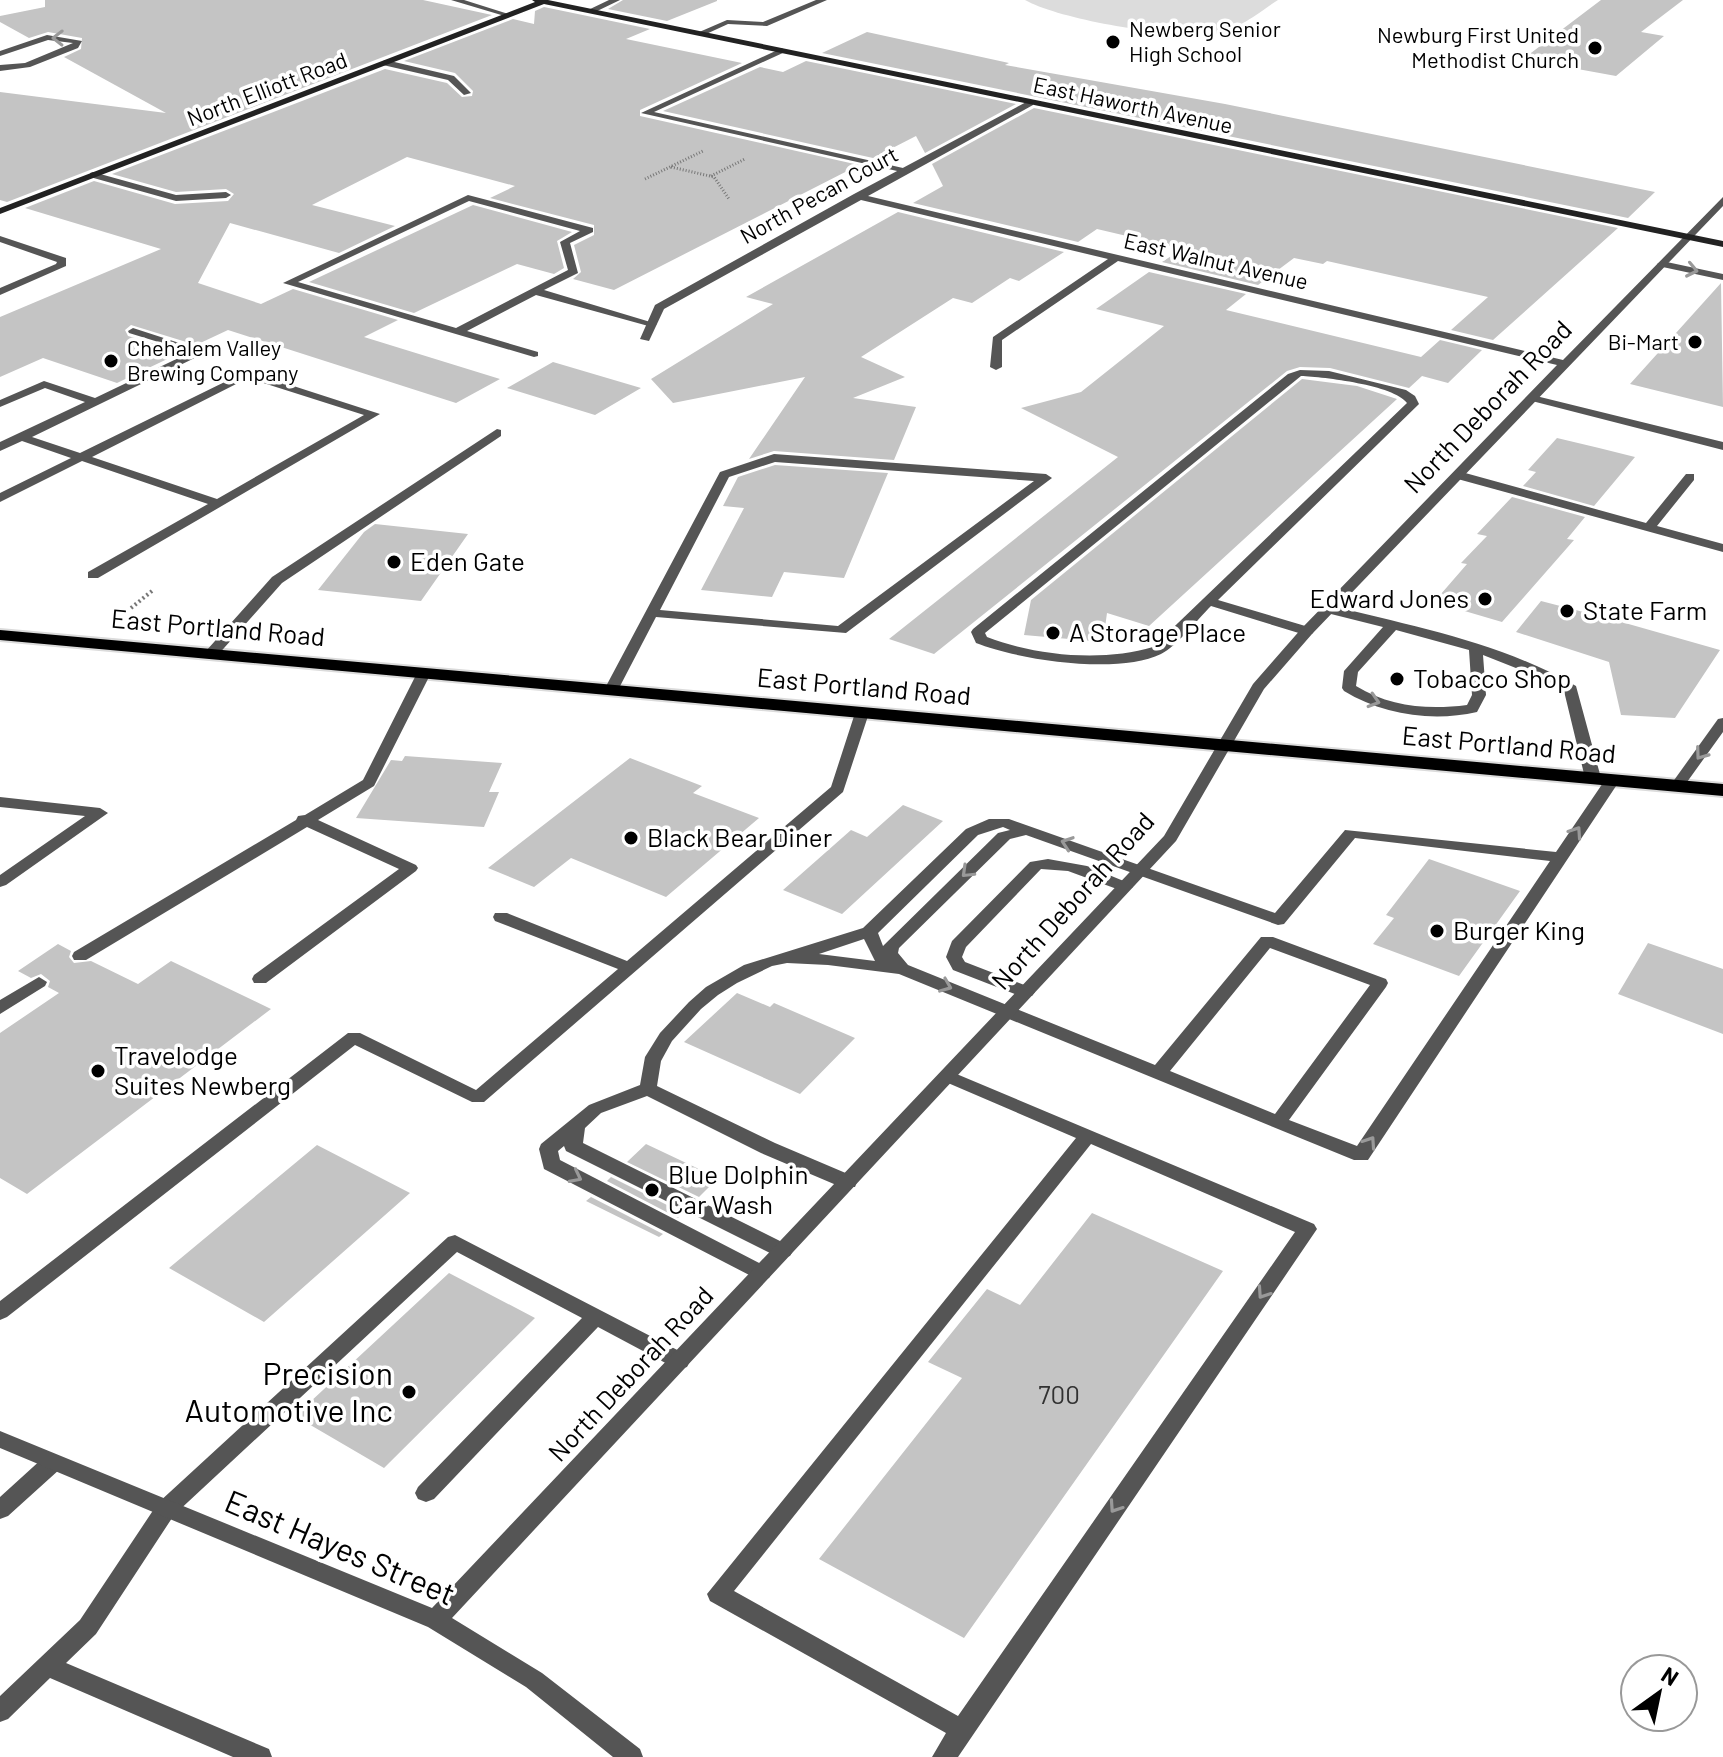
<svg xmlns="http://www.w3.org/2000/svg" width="1723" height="1757" font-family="Barlow,sans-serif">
	<rect width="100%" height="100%" fill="#fff"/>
	<path fill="#dcdcdc" d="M1025,0h253c-16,10 -40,30 -59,33 -40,7 -159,-13 -194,-33z"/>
	<path fill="#c4c4c4" d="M45,0h378l69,15 -485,187 -7,-2v-108l166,21 -102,-56 17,-8 1,-11 -34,-6 -19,6 -29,-16v-6l45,-9z
		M623,0h94v1l-50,20 -59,-12z
		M1601,0h82l-42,32 23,4 -48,40 -93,-17z
		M544,7l106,22 -24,10 116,24 -102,47v6l219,49 -245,125 -41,-11 8,-7 -7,-27 20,-10v-10l-104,-27 25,-12 -108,-29 -95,48 83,21 -56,27 -109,-30 -32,60 63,21 32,-15 105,31 -34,17 136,42 -44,24 -228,-73 -32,15 -65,-20 -6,5 3,6 54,16 -65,31 -74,-25 -43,19v-60l161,-68 -136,-41 69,-27 81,23 53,-3 6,-7 -8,-5 -50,3 -64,-18 273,-105 62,14 15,14 10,-1 1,-5 -18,-18 -51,-12 109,-42 21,5 1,-13z
		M867,32l142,31 -4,2 220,39 430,88 -27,26 -806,-165z
		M806,61l210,43 -91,49 -9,-17 -43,22 -210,-47 97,-44 23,5z
		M1034,108l584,120 -125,112 -42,-10 37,-33 -161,-36 -4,3 -29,-6 -36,27 -96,-23 20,-13 -85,-20 -19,13 -165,-39 30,-17 -11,-22z
		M473,205l99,27 -15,9 7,27 -10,6 -37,-10 -103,49 -105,-31z
		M898,212l166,40 -45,29 -9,-3 -38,25 -19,-5 -92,59 44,20 -52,21 63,9 -22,53 -120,-9 -25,8 56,-82 -132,26 -22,-24 122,-75 -27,-7z
		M1149,272l97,22 -20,16 195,47 19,-17 42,10 -34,33 -26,-7 -13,12 -79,-20 -30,-1 -13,4 -353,283 -45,-15 229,-182 -97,-49 60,-16 83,-66 -68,-17z
		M1721,283l2,124 -93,-23z
		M553,362l88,26 -46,27 -88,-27z
		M1302,379l55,7 40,13 -248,227 -42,-13 -4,29 -79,-7 7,-35z
		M1557,438l42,10 36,9 -41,49 -71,-20 13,-14 -8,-2z
		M775,465l113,8 -44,105 -60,-6 -12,25 -71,-7 43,-82 -21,-2 15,-29z
		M1512,497l73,20 -18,22 7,1 -72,82 -68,-20 33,-38 -6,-1 26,-27 -10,-2z
		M375,524l93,10 -47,67 -103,-11 46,-58z
		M1541,601l77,20 102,29 -45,68 -54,-3 -12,-53 -93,-30z
		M405,756l97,7 -13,29h10l-15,35 -128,-9 35,-58 11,1z
		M630,758l72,28 -9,7 66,25 -93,79 -95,-39 -37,29 -46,-19z
		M903,805l40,16 -101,93 -59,-24 68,-60 16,7z
		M1429,859l91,32 -61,85 -86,-32 21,-26 -8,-3z
		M1648,943l75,26v65l-105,-40z
		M58,944l13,7 -2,6 5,6 17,-2 47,23 33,-23 100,48 -244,185 -27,-16v-145l59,-40 -11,-6 2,-6 -9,-7 -10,4 -13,-7z
		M737,993l33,14 4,-4 81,35 -55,56 -116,-52z
		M646,1144l72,34 -19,19 -72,-35z
		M317,1145l93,48 -146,129 -95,-54z
		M611,1177l72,36 -5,5 -71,-37z
		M591,1197l72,37 -4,3 -73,-36z
		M1092,1213l131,58 -259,367 -145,-79 143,-181 -34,-16 59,-73 33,16z
		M449,1273l86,45 -151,150 -89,-52z"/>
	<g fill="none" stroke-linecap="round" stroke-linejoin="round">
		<defs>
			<path id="primary" d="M0,630l1723,154v12l-1723,-156z"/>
		</defs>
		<use href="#primary" stroke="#dbdbdb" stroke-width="4"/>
		<path stroke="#777" stroke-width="3" stroke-dasharray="1 2" stroke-linecap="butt" d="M671,167l43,10 15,22
			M711,176l34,-17
			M645,179l58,-28"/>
		<path stroke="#777" stroke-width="4" stroke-dasharray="2 3" stroke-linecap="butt" d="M131,608l21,-17"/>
		<path fill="#555" fill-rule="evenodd" d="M451,0h13l48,15 -4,2z
			M609,0h11l-27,13 -7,-2z
			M816,0h11l-60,26 -39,-2 -24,11 -7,-2 30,-13 36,2z
			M782,48l3,4 -131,60 249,56 3,1v4l-265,-60z
			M468,195l125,33v4l-23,11 8,30 -34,17 113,34 -5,3 -116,-32 -69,36 71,21v4l-4,1 -251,-74zM469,201l111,30 -20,11 8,28 -112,58 -158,-46z
			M0,236l66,22v8l-66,29v-7l56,-24 1,-2 -57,-20z
			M1662,261l61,13v6l-65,-14 -1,-2z
			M133,328l74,24 -175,85 48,16 167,-82 133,43 -282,164h-10v-6l120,-68 -126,-43 -82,41v-9l71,-35 -49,-17 -22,10v-9l85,-40 -40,-14 -45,19v-7l44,-19 51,17 96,-46 -62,-19 -1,-2zM248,378l116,37 -147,84 -125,-42z
			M1300,370l29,1 77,19 9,6 4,8 -201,196 94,28 2,3 -2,3h-10l-91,-28c-13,13 -34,40 -50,48 -43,21 -142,6 -185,-11l-5,-11 2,-3 315,-255zM1301,376c23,1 93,9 106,27l-254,244c-50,15 -117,9 -166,-10l-2,-4z
			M1532,395l191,47v8l-195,-50 -2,-2z
			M497,429l4,1v6l-219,147 -66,74h-10l-2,-3 2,-3 66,-74z
			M774,454l272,20 6,4 -206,155 -190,-16 -38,73 -7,4 -5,-1 -2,-3 116,-218zM775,462l259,19 -196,145 -178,-16 69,-133z
			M1458,471l188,52 40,-49h8v6l-37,46 66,18v8l-269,-74v-6z
			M1328,605c84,21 172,37 248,81l25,92 -8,5 -8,-5 -21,-87 -23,-13 -58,-23 3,40 -9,17c-44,10 -94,3 -133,-21l-2,-3 2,-17 39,-44 -60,-15v-6zM1396,630l73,20 3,45 -5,10c-39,5 -77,2 -111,-19l2,-14z
			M424,669l7,4 -57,113 -56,34 98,45 2,3 -2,3 -150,112h-12l-2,-4 2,-4 145,-106 -92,-42 -221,133h-12l-2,-4 2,-4 222,-132 2,-4 7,-1 58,-35 54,-107z
			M862,709l7,4 -26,79 -359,310h-12l-117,-57 -348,272 -7,3v-19l348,-268h12l116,57 142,-121 -123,-48 -2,-4 2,-4h12l120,48 204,-174 24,-74z
			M1723,718v14l-41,57h-10l-3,-3 3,-3 46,-64z
			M1612,775l8,5 -252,380h-14l-455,-186 -71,-9 -41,-2 -15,3 -35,17 -19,12 -17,14 -29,32 -11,20 -4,25 118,57 80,34 2,5 -2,5h-14l-80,-34 -114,-57 -46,17 -16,15 -2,15 207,103 3,5 -3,5 -7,2 -7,-2 -210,-105 -2,-5 -6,5 2,9 209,108 3,5 -3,5 -7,2 -7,-2 -211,-109 -5,-20 2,-5 48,-39 51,-20 5,-28 15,-24 29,-31 17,-15 38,-22 119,-37 103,-99 23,-10h20l266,94 70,-83 211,22 51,-75zM1003,827l7,3 -12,3 -115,113 -5,-13 100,-98zM1026,835l252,90 6,-1 71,-86 195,23 -193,285 -68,-26 97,-133 2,-4 -2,-4 -113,-42h-12l-106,128 -247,-100 -10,-12 1,-5 111,-109zM864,939l11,22 -56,-7zM1270,948l100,37 -95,129 -105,-43z
			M0,797l100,11 8,5 -102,72 -6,2v-12l85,-59 -85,-9z
			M1048,859l39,7 44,18 2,3 -8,5 -57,-21 -27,-2 -75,78 -4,10 3,5 67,26 3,4 -3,4h-12l-67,-26 -7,-13 6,-16 78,-79z
			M39,977l8,5 -2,4 -45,28v-14z
			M947,1070l367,154 3,5 -359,528h-26l14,-24 -236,-132 -3,-7 369,-456 -135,-58 -3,-4 3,-4zM1091,1144l204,88 -337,484 -224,-125z
			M455,1235l232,120 3,6 -3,6 -7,2 -7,-2 -75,-40 -164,172 -8,3 -8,-3 -3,-6 3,-6 164,-169 -125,-66 -283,263 -78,119 -30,29 203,86 3,8h-39l-183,-79 -42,41 -8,3v-26l80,-76 78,-117 290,-266z
			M52,1454l8,3 3,6 -3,6 -52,47 -8,3v-22l44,-40z"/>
		<path fill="#555" fill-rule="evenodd" d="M47,35l35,6 -4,7 -48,19 -30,4v-6l25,-2 48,-20 -25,-3 -48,16v-5z
			M386,60l68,16 17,17 -7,2 -16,-15 -65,-15v-4z
			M1030,100l3,1v4l-165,91 695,164 160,-163v9l-411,428 -48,55 -88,152 -724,777 90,55 98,76 3,8h-30l-87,-70 -98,-60 -428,-179v-17l432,177 732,-772 89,-152 49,-56 255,-263 -439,-104 -116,79v27l-6,3 -6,-3 3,-30 115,-78 -247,-59 -197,109 -15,32 -9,-2 15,-34 199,-111z
			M93,172l83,23 50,-3 5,3 -5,3 -50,3 -86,-24v-4z"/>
		<path fill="#222" fill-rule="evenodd" d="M532,0h16l1175,241v6l-1179,-243 -544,210v-6l535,-206z"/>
		<use href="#primary" fill="#000" fill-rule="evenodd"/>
	</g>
	<defs><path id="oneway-chevron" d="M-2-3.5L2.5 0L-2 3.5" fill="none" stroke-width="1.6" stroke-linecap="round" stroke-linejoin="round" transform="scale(2)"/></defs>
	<g stroke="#999">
		<use href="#oneway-chevron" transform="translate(58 38) rotate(-179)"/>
		<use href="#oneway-chevron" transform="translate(1692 270) rotate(12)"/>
		<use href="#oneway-chevron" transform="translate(1374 701) rotate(17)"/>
		<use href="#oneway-chevron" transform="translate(1701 754) rotate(126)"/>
		<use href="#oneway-chevron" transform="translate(1576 832) rotate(-56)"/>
		<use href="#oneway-chevron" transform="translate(1067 843) rotate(-161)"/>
		<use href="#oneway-chevron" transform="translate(967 872) rotate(136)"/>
		<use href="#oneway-chevron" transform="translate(946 986) rotate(22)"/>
		<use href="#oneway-chevron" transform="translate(1370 1142) rotate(-56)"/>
		<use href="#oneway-chevron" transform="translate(576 1177) rotate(27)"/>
		<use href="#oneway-chevron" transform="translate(1263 1293) rotate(124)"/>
		<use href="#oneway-chevron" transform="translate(1115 1507) rotate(124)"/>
	</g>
	<g fill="#000" stroke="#fff" stroke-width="3">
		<circle cx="1113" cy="42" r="8"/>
		<circle cx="1595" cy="48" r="8"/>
		<circle cx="1695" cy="342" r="8"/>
		<circle cx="111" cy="361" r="8"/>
		<circle cx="394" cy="562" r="8"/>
		<circle cx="1485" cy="599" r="8"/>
		<circle cx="1567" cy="611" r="8"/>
		<circle cx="1053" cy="633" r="8"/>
		<circle cx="1397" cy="679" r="8"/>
		<circle cx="631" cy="838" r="8"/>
		<circle cx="1437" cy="931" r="8"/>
		<circle cx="98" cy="1071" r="8"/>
		<circle cx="652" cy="1190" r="8"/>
		<circle cx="409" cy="1392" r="8"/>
	</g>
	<g text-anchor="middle" stroke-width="7" stroke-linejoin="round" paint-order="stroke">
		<g font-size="22" fill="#000" stroke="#fff" text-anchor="start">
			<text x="1129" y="37">Newberg Senior<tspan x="1129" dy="25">High School</tspan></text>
			<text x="1579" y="43" text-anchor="end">Newburg First United<tspan x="1579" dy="25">Methodist Church</tspan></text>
			<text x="1679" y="350" text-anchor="end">Bi-Mart</text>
			<text x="127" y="356">Chehalem Valley<tspan x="127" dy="25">Brewing Company</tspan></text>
		</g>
		<g font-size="22" fill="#000" stroke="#fff">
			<text transform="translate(267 89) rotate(-21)" y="8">North Elliott Road</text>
			<text transform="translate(1133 105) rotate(12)" y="8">East Haworth Avenue</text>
			<text transform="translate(819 195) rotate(-29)" y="8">North Pecan Court</text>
			<text transform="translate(1216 261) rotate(13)" y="8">East Walnut Avenue</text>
		</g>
		<g font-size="26" fill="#000" stroke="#fff">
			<text transform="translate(1488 407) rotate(-46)" y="9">North Deborah Road</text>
			<text transform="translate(218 628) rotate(5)" y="9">East Portland Road</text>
			<text transform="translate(864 687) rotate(5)" y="9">East Portland Road</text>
			<text transform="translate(1509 745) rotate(5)" y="9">East Portland Road</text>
			<text transform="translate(1073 901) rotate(-48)" y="9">North Deborah Road</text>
			<text transform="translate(631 1374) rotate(-47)" y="9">North Deborah Road</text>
		</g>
		<g font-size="26" fill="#000" stroke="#fff" text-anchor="start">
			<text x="410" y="571">Eden Gate</text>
			<text x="1469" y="608" text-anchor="end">Edward Jones</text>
			<text x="1583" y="620">State Farm</text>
			<text x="1069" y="642">A Storage Place</text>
			<text x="1413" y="688">Tobacco Shop</text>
			<text x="647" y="847">Black Bear Diner</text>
			<text x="1453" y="940">Burger King</text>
			<text x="114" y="1065">Travelodge<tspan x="114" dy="30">Suites Newberg</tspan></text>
			<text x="668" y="1184">Blue Dolphin<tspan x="668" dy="30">Car Wash</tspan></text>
		</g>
		<g font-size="26" fill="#313131">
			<text x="1059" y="1404">700</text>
		</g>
		<g font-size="32" fill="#000" stroke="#fff" text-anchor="end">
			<text x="393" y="1385">Precision<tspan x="393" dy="37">Automotive Inc</tspan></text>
		</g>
		<g font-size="32" fill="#000" stroke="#fff">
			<text transform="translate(340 1548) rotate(23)" y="11">East Hayes Street</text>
		</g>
	</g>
	<g transform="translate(1659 1693) rotate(33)"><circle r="38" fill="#ffffff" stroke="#999999" stroke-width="2"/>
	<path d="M0-6L14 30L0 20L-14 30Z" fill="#000000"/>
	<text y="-12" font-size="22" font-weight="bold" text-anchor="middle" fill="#000000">N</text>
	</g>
</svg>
